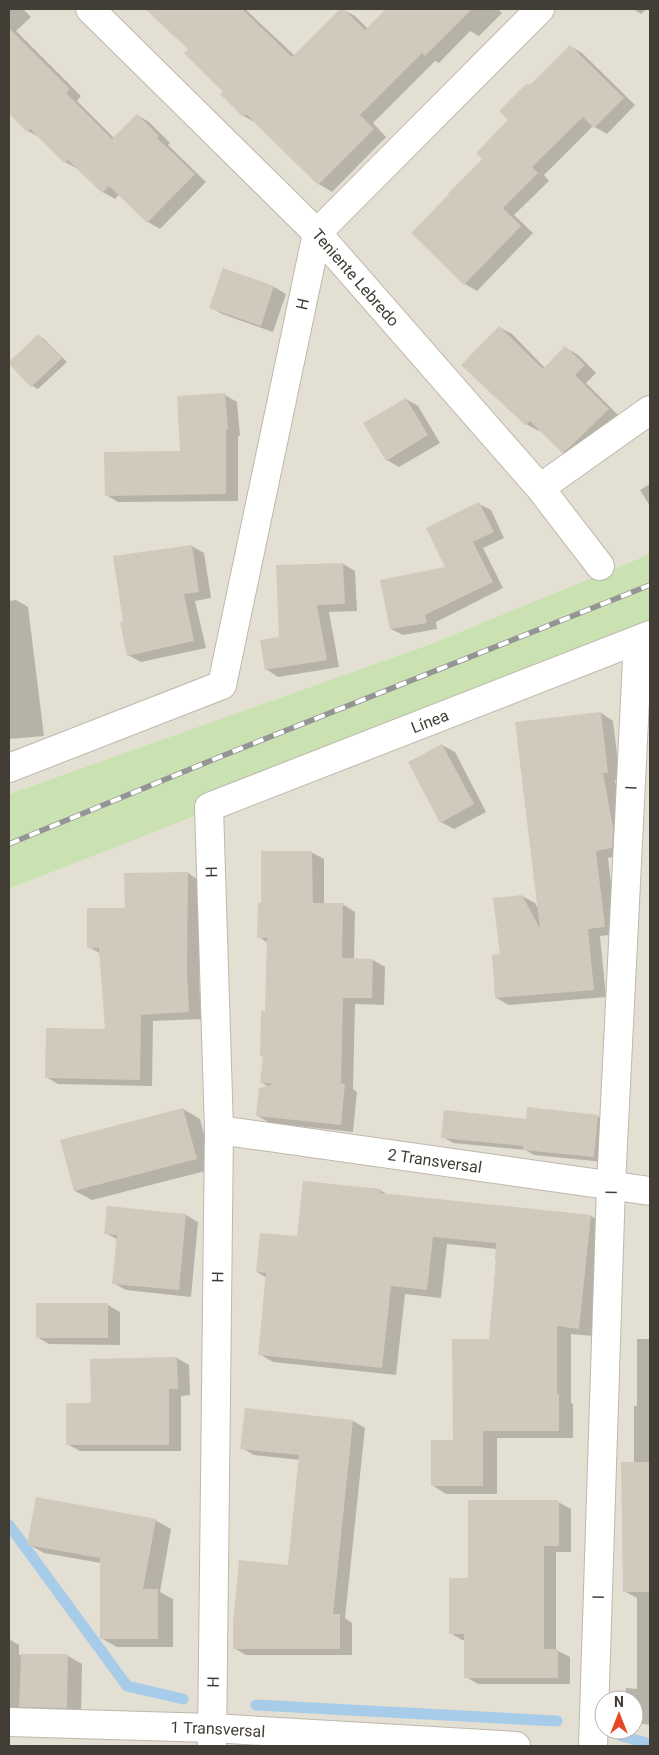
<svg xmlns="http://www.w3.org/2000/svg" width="659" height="1755" font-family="Roboto,sans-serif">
	<rect width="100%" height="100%" fill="#f1ede5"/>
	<path fill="#e4dfd3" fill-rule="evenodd" d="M9,9h641v545l-222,91 -419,149z
		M650,637v1109h-641v-857zM604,1700h30v30h-30z"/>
	<path fill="#cae2b1" d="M650,554v83l-641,252v-95l419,-149z"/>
	<path fill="#0003" d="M9,9h14l8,8 -15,14 65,65 -4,5 37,37 23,-23 12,7 21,21 -2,2 38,37 -46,47 -12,-7 -28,-28 -5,5 -12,-7 -25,-23 -13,-7 -26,-25 -11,-6 -19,-19z
		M147,9h98l50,47 47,-47 13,7 13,13 20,-20h112l-1,1 3,3 -23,23 -9,-5 -31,32 -4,-2 -62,62 13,14 -54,55 -13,-8 -63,-61 -12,-7 -54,-67z
		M633,9h14l-6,5z
		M570,46l12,7 53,52 -28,29 -14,-8 -49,49 5,6 -35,34 19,18 -56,58 -12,-7 19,-125 47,-73z
		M223,270l51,17 12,7 -13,38 -51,-18 -12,-7z
		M499,327l13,7 33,34 21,-20 12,7 18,18 -10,10 34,34 -45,43 -12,-8 -23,-22 -1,1 -13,-7 -63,-59z
		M38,335l6,4 23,23 -29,27 -6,-3z
		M225,395l12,7 3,34h-2v65l-120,1 -12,-7 76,-43z
		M406,399l12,7 22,37 -41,24 -12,-7z
		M650,484v22l-10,-16z
		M479,504l12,6 13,28 -21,10 20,40 -67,34 1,7 -34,6 -12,-6 56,-61z
		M192,546l12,7 7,45 -16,3 11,47 -65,14 -13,-7 -4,-32z
		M343,564l12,7 2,40 -28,1 10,55 -61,10 -12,-8 15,-31z
		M16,600l12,7 16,129 -35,3v-138z
		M601,713l12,8 7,58 -5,1 10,55 -1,19 -16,4 9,76 -17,2 6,61 -97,8 -13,-7 5,-43 21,-59 13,7 5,9z
		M442,745l13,7 31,60 -32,17 -13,-7z
		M311,852l13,7v45h18l13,8 -1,48h19l12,7 -1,38 -29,-1 -2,85 4,3 -4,40 -83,-9 -12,-7 11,-29 -8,-5 3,-25 -3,-2 6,-43 1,-69 -9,-6 4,-33z
		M188,873l12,8 -1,97 2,41 -48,2 -1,65 -94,-2 -12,-7 60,-46 -5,-77 -12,-7 37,-37z
		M183,1109l17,10 13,50 -121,31 -17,-9z
		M597,1116l10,6 -3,40 -70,-7 -9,-5 -72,-7 -10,-6 84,-17z
		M380,1190l8,5 203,21 14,8 -12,112 -22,-2v69l2,1v34h-76v56h-51l-14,-9 22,-44 36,-100 7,-92 -50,-5 -6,54 -36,-4 -9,81 -123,-13 -14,-8 8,-76 -10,-6 42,-34z
		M186,1215l12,7 -7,75 -65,-7 -13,-7 5,-43 -12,-7z
		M108,1305l12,7v33l-71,-1 -12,-7z
		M637,1339h13v386l-16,-3v-22h-9l1,-12 11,1v-91l-13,-7 10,-128v-57h3z
		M177,1358l12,7 1,30 -9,1v55h-101l-13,-7z
		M353,1421l12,7 -20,190 7,5v32h-106l-12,-7 55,-82 11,-106 -46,-5 -12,-7z
		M558,1502l13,7v43h-15v98l14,7v27h-92l-12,-7v-37h-4l-12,-7 20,-53z
		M155,1520l16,9 -11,63 13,7v48h-56l-16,-9v-75l-57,-10 -16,-9z
		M9,1639l10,6v10l49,1 14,8 -1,51 -72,-2z"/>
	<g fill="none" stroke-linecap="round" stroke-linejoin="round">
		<path stroke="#a6cce9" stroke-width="11" d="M9,1525l118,161 56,13
			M256,1705l301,16
			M622,1736l28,8"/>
	</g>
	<path fill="#d1c9bb" d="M145,9h97l50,48 48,-48h4l21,21 21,-21h86l-47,47 -3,-3 -62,62 14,14 -56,56 -72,-71 -3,3 -23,-23 3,-2 -39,-39 4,-4z
		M9,28l61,61 -4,4 46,46 25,-25 22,22 -2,2 38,36 -48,49 -38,-37 -7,7 -34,-33 -4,3 -34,-34 -3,3 -18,-18z
		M570,45l54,53 -30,30 -11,-11 -51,50 6,6 -35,35 18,18 -57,59 -53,-52 38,-39 -1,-1 34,-34 -6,-6 32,-33 -9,-9 28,-28 3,2z
		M223,268l51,18 -13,40 -52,-18z
		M499,326l44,43 22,-23 20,19 -10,10 34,34 -39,38 -8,6 -32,-32 -5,4 -64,-60z
		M38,334l24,24 -31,29 -22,-23v-2z
		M225,393l3,36 -2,1v64l-121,2 -1,-44 76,-1 -3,-55z
		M406,398l22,37 -42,26 -23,-38z
		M479,502l15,30 -21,10 20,40 -68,33 2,8 -37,6 -10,-49 65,-13 -19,-39z
		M192,545l7,47 -15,2 10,47 -67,15 -7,-34h3l-10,-66z
		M343,563l2,41 -28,1 10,55 -62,10 -5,-30 19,-3 -3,-72z
		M601,712l7,61h-5l10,54 -1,21 -16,3 9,76 -17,2 6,61 -99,8 -3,-43 8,-1 -7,-56 29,-3 18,34 -25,-207z
		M442,744l32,60 -34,19 -32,-61z
		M261,851h51l1,52h30l-1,55 31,1 -1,39h-29l-2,85 4,1 -4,41 -85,-9 3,-28 15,-4 -14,-1 3,-27h-3l1,-45h4l2,-73h-10l1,-35h3z
		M188,872l-1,98 2,42 -48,3 -1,65 -95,-2 1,-50 59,1 -6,-81h-12v-40h38l-1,-35z
		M527,1107l71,8 -4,42 -71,-7v-4l-82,-8 3,-28 82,9z
		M183,1108l14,51 -123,32 -14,-51z
		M303,1181l78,8 -1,4 211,22 -12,114 -22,-3v68h2v37h-76v55h-52v-46h22l-1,-101h37l7,-79h-1l1,-17 -63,-6 -6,53 -36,-4 -9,82 -124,-13 8,-82 -10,-1 4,-39 37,3z
		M107,1206l79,8 -7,76 -67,-6 5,-49 -13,-1z
		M36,1303h72v35h-72z
		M177,1357l1,32h-9v56h-103v-42h25l-1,-44z
		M245,1408l108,12 -20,194h7v35h-107v-25l6,-64 49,5 11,-110 -59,-6z
		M621,1462h29v130h-27z
		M36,1497l120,22 -13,70h15v50h-58v-81l-73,-13z
		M468,1500h91v46h-15v103h14v29h-94v-44h-15v-56h19z
		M21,1654h47l-1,54 -48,-1z"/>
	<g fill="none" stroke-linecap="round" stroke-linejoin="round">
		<defs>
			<g id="minor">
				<path id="s1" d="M90,9l227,224 223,255 60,78"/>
				<path d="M540,488l110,-78"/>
				<path id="s2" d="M9,768l213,-83 95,-452 223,-224"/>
				<path id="s3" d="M219,1130l431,61"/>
				<path id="s4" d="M9,1722l203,6 304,18"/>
				<path id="s5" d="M212,1746l7,-616 -10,-323 441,-172"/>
				<path id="s6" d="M593,1746l18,-561 27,-545"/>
			</g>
		</defs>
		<use href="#minor" stroke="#beb8ab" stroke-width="30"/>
		<use href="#minor" stroke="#fff" stroke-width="28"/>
		<defs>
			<path id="rail" d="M9,844l208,-86 433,-173"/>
		</defs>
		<use href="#rail" stroke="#949494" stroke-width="5.5"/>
		<use href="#rail" stroke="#fff" stroke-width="4" stroke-dasharray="11" stroke-linecap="butt"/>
	</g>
	<g text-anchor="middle" stroke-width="5" stroke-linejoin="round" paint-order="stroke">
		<g font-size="16" fill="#423e35" stroke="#fff">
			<text dy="6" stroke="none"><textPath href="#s1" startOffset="378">Teniente Lebredo</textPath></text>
			<text dy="6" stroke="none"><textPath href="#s2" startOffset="618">H</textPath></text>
			<text dy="6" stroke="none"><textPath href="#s5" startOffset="1176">Línea</textPath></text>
			<text dy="6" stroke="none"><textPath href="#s6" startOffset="959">I</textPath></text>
			<text transform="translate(211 872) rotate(-92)" y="6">H</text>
			<text dy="6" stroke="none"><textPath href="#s3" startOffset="218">2 Transversal</textPath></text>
			<text dy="6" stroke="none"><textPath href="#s6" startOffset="554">I</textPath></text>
			<text dy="6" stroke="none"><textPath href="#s5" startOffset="469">H</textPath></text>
			<text dy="6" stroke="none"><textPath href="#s6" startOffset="149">I</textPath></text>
			<text dy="6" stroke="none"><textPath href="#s5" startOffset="64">H</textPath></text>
			<text dy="6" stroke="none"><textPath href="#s4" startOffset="209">1 Transversal</textPath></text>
		</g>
	</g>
	<rect width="659" height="1755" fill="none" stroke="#423e35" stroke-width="20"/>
	<g transform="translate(619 1715)"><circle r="24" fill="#ffffff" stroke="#b3b2ae"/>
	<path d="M0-4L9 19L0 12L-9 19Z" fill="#e64926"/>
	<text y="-8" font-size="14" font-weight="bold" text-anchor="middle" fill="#423e35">N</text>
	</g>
</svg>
